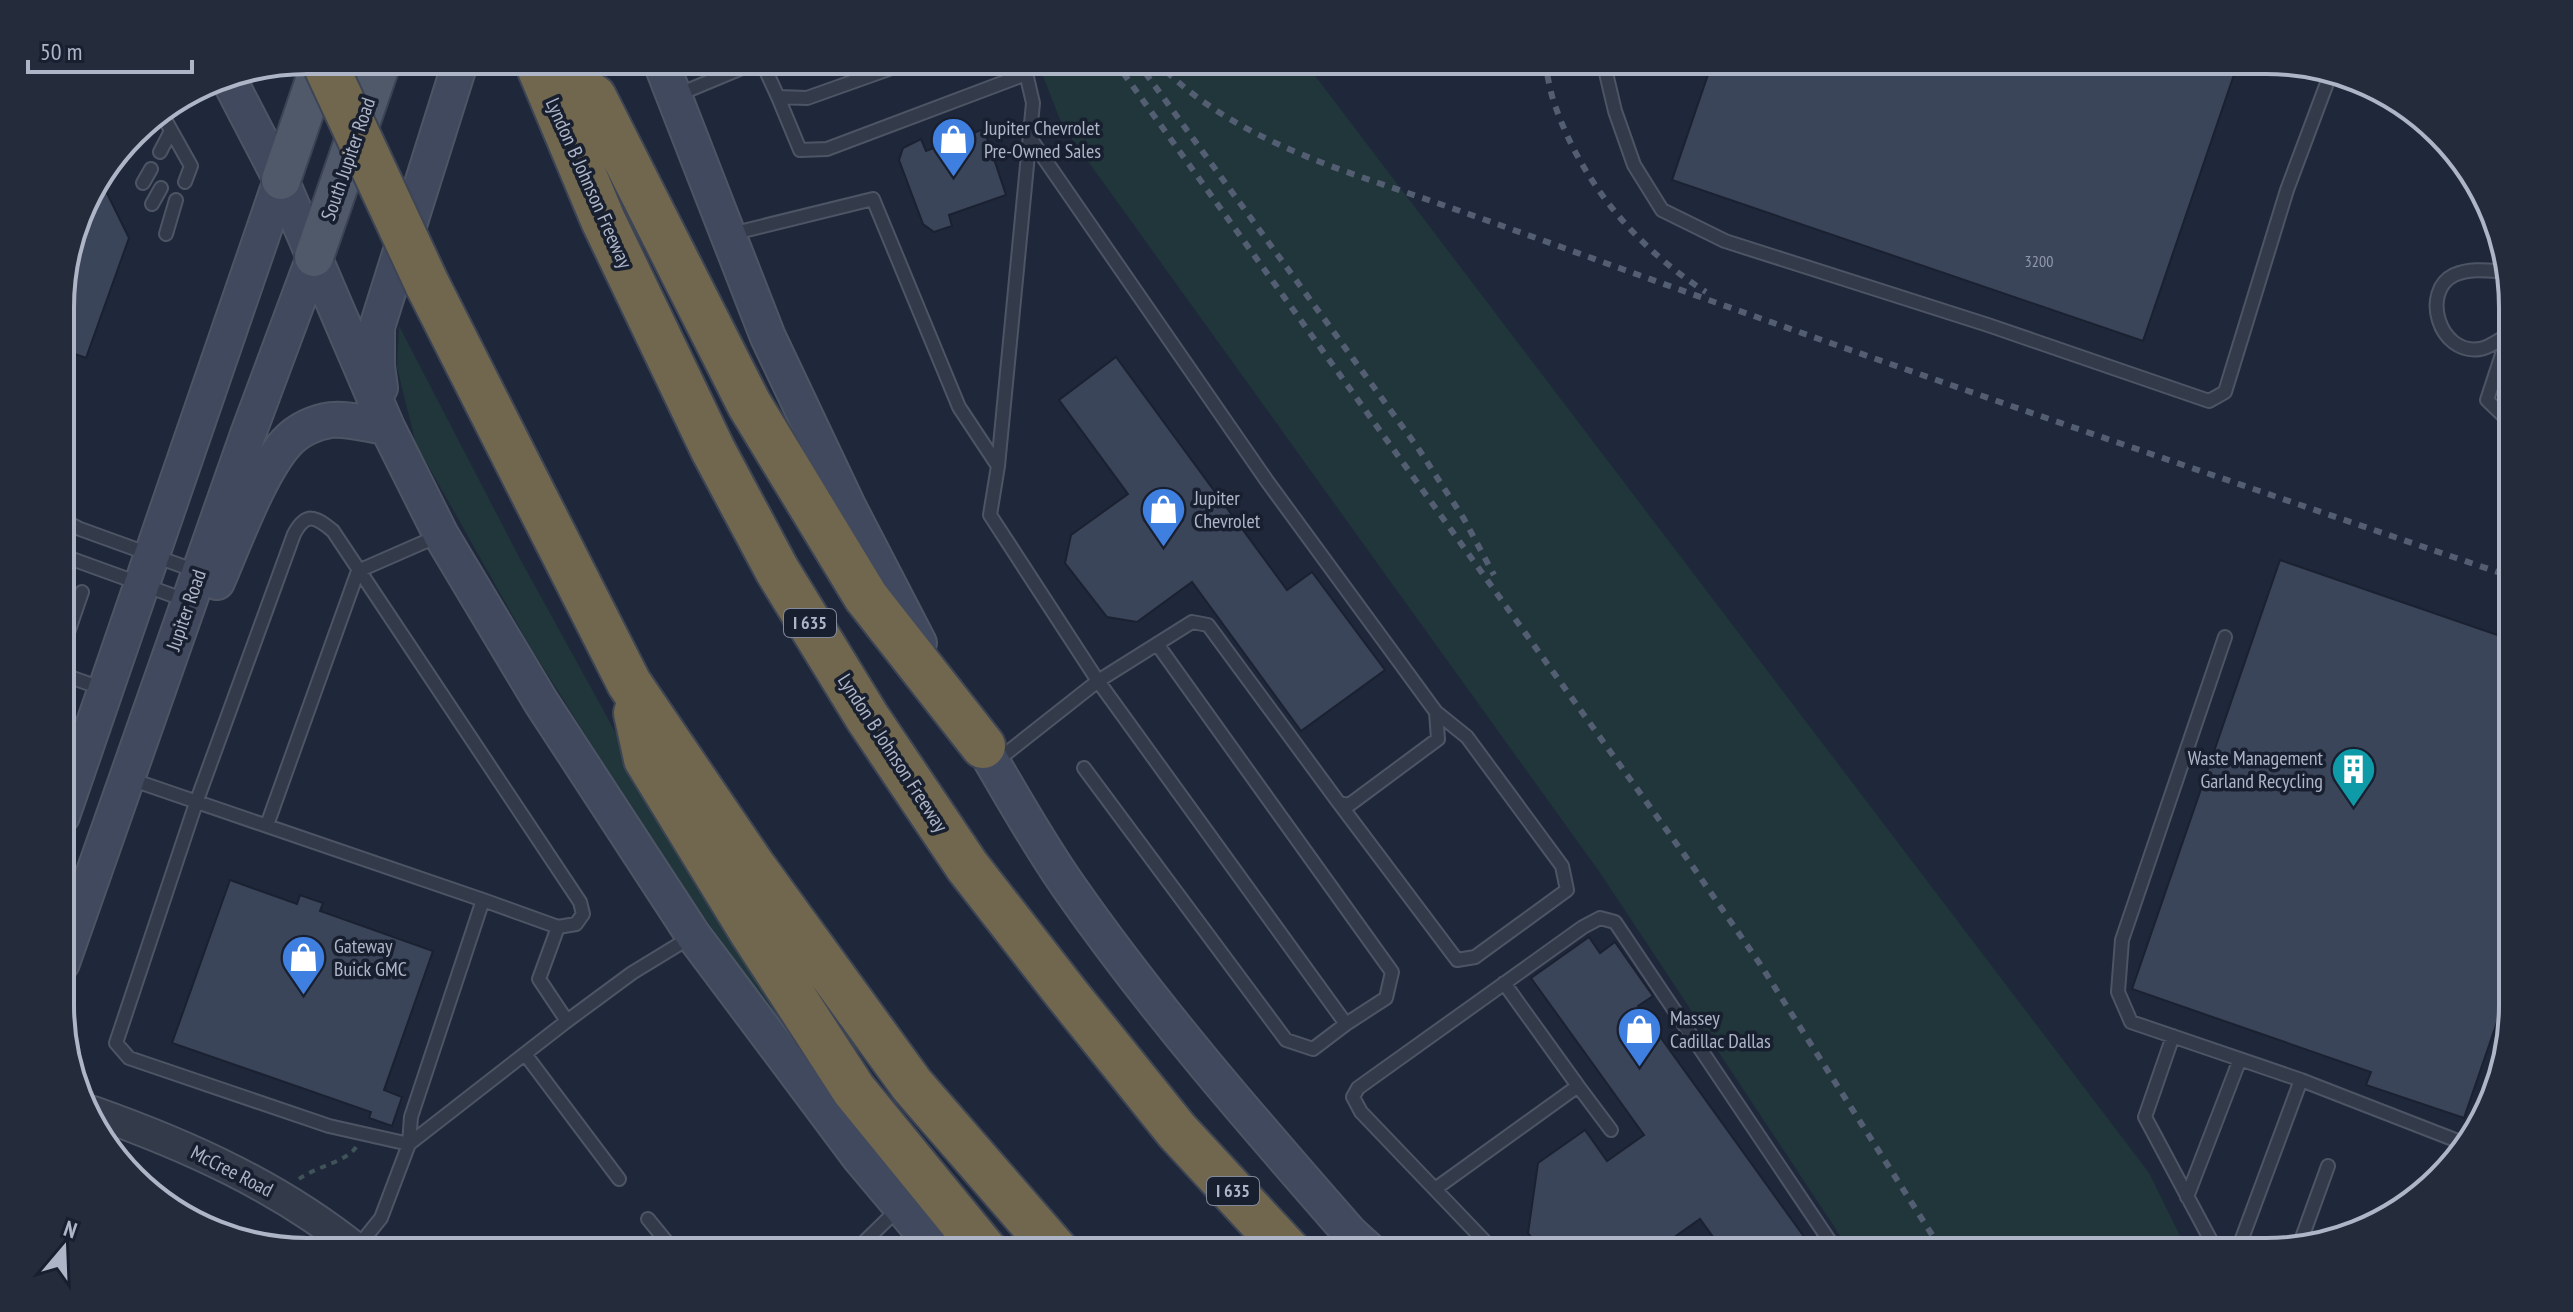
<svg xmlns="http://www.w3.org/2000/svg" width="2573" height="1312" font-family="'PT Sans Narrow',sans-serif">
	<rect width="100%" height="100%" fill="#1f283a"/>
	<path fill="#21363b" d="M1037,60h266l846,1113 39,79h-337l-250,-378 -539,-749z
		M399,326l120,231 192,349 115,182 -126,-177 -93,-142 -76,-121 -115,-204 -19,-77z"/>
	<path fill="#3b455a" stroke="#1a2131" stroke-width="2" d="M1713,60h526l-96,281 -471,-161z
		M984,129l22,66 -57,20 3,11 -18,6 -11,-8 -24,-64 4,-12 18,-9 5,12z
		M100,179l29,59 -43,120 -25,-9v-56l19,-55 -3,-7 9,-34z
		M1116,357l171,233 25,-18 73,98 -84,61 -109,-149 -55,40 -30,-5 -42,-54 6,-28 57,-41 -69,-94z
		M2280,560l232,80 1,336 -49,142 -98,-33 5,-13 -239,-83z
		M230,880l67,24 3,-9 23,8 -3,8 113,40 -49,139 18,7 -10,29 -23,-8 2,-6 -199,-69z
		M1589,937l11,16 15,-11 38,54 -15,10 177,246h-91l-24,-33 -34,24 6,9h-129l-15,-19 10,-70 47,-33 22,31 37,-26 -113,-157z"/>
	<g fill="none" stroke-linecap="round" stroke-linejoin="round">
		<defs>
			<path id="service" d="M1608,60l-2,13 9,38 19,54 28,45 63,31 263,84 221,76 16,-9 62,-202 43,-115
				M677,95l84,-35 17,37 29,1 107,-38
				M778,97l22,53 27,-1 199,-75
				M163,116l28,50 -6,16
				M1030,138l237,343 169,231 2,27 -89,66 -10,-2 -131,-178 -16,-3 -94,59 248,343 40,-26 6,-26 -235,-328
				M160,152l11,-21
				M143,183l8,-14
				M152,204l9,-16
				M166,234l10,-34
				M731,234l142,-35 86,208 39,59
				M2511,327l-24,73 24,23
				M2508,335c-8,4 -19,13 -28,14 -42,6 -59,-58 -26,-74 18,-8 37,-4 56,-3
				M61,519l19,10 116,42
				M61,551l11,8 116,42
				M2225,637l-103,303 -4,52 13,30 170,58 162,63
				M61,653l21,-61
				M61,674l43,15
				M994,763l104,-82 -108,-166 8,-49 35,-363 -10,-43
				M1084,768l202,272 27,9 33,-25
				M130,779l353,121 -72,217 -2,27 -28,74 -25,31
				M1339,803l118,157 18,-3 92,-67 -5,-24 -95,-129 -31,-25
				M267,825l91,-254 80,-35
				M483,900l75,27
				M567,1021l-28,-42 19,-52 18,-3 7,-10 -3,-12 -247,-371c-18,-15 -27,-19 -39,3l-98,269 -80,240 13,15 200,68 80,18 158,-123 65,-48 59,-36
				M2173,1036l-28,81 72,135
				M525,1054l94,125
				M1578,1086l33,44
				M1435,1189l143,-103 -74,-103
				M2187,1197l53,-138
				M648,1219l27,33
				M2299,1246l29,-80
				M1691,1249l2,3
				M854,1252l44,-43
				M1495,1252l-134,-140 -8,-15 5,-9 225,-161 17,-9 15,4 222,330
				M2237,1252l64,-172"/>
			<path id="tertiary" d="M93,1112c96,34 187,75 267,140"/>
			<path id="secondary" d="M660,60l108,277 80,169 71,137
				M227,76l54,104 106,247 54,108 100,167 152,233 167,223 79,94
				M380,388l-3,-22v-39l84,-267
				M217,582c17,-39 43,-111 70,-140 11,-12 28,-20 44,-22 17,-2 39,5 56,7
				M970,725c33,54 63,111 99,162 85,122 183,234 281,346l21,19
				M62,816l219,-636
				M62,963l186,-529 66,-177"/>
			<path id="primary" d="M281,180l41,-120
				M314,257l68,-197"/>
			<path id="motorway" d="M536,60l67,160 110,230 64,120 90,147 100,149 99,127 111,138 112,121
				M536,61l58,36 155,307 117,193 117,149
				M427,284l202,399 124,183 159,219 145,167
				M636,713l10,46 105,172 103,159 132,162"/>
		</defs>
		<use href="#service" stroke="#4d5565" stroke-width="16"/>
		<use href="#tertiary" stroke="#4d5565" stroke-width="34"/>
		<use href="#secondary" stroke="#4d5565" stroke-width="38"/>
		<use href="#primary" stroke="#3c4354" stroke-width="42"/>
		<use href="#motorway" stroke="#3d4555" stroke-width="48"/>
		<path stroke="#3f5358" stroke-width="4" stroke-dasharray="6 6" stroke-linecap="butt" d="M299,1179c16,-12 49,-18 57,-32"/>
		<use href="#service" stroke="#333a4a" stroke-width="12"/>
		<use href="#tertiary" stroke="#333a4a" stroke-width="30"/>
		<use href="#secondary" stroke="#40495d" stroke-width="34"/>
		<use href="#primary" stroke="#50596a" stroke-width="38"/>
		<use href="#motorway" stroke="#71674f" stroke-width="44"/>
		<path stroke="#545e72" stroke-width="6" stroke-dasharray="8 8" stroke-linecap="butt" d="M1114,60l577,804 69,100 183,288
			M1136,60l282,388 46,71 30,56
			M1155,60c66,70 161,102 250,132 53,18 106,37 159,56 314,114 631,221 948,329
			M1544,60c4,16 6,33 12,48 27,76 82,141 150,184"/>
		<defs>
			<path id="motorway-bridge" d="M323,60l104,224"/>
		</defs>
		<use href="#motorway-bridge" stroke="#3d4555" stroke-width="48" stroke-linecap="butt"/>
		<use href="#motorway-bridge" stroke="#71674f" stroke-width="44"/>
	</g>
	<defs>
		<symbol id="shop-pin" viewBox="-11 -11 22 30"><path d="M0 17L-7.5 6A9.5 9.5 0 1 1 7.5 6Z" fill="#3f7fe0" stroke="#181f2f"/><path d="M-5-2.5h2.3a2.7 3.5 0 0 1 5.4 0H5L5.5 6h-11ZM-1.5-2.5h3a1.5 2.3 0 0 0-3 0Z" fill="#fff"/></symbol>
		<symbol id="building-pin" viewBox="-11 -11 22 30"><path d="M0 17L-7.5 6A9.5 9.5 0 1 1 7.5 6Z" fill="#0f9aa8" stroke="#181f2f"/><path d="M-4-6H4V6H1V3H-1V6H-4ZM-2.5-4.3h1.7v1.8h-1.7ZM.8-4.3h1.7v1.8H.8ZM-2.5-1h1.7V.8h-1.7ZM.8-1h1.7V.8H.8Z" fill="#fff"/></symbol>
	</defs>
	<g fill-rule="evenodd">
		<use href="#shop-pin" x="928" y="114" width="51" height="69"/>
		<use href="#shop-pin" x="1138" y="484" width="51" height="69"/>
		<use href="#building-pin" x="2328" y="744" width="51" height="69"/>
		<use href="#shop-pin" x="278" y="932" width="51" height="69"/>
		<use href="#shop-pin" x="1614" y="1004" width="51" height="69"/>
	</g>
	<g text-anchor="middle" stroke-width="7" stroke-linejoin="round" paint-order="stroke">
		<g font-size="16" fill="#9099ac">
			<text x="2039" y="267">3200</text>
		</g>
		<g fill="#181f2f" stroke="#808899" stroke-width="2">
			<rect x="784" y="609" width="52" height="28" rx="6"/>
			<rect x="1207" y="1177" width="52" height="28" rx="6"/>
		</g>
		<g font-size="18" font-weight="bold" fill="#adb5c7">
			<text x="810" y="629">I 635</text>
			<text x="1233" y="1197">I 635</text>
		</g>
		<g font-size="20" fill="#adb5c7" stroke="#181f2f" text-anchor="start">
			<text x="984" y="135">Jupiter Chevrolet<tspan x="984" dy="23">Pre-Owned Sales</tspan></text>
			<text x="1194" y="505">Jupiter<tspan x="1194" dy="23">Chevrolet</tspan></text>
			<text x="2323" y="765" text-anchor="end">Waste Management<tspan x="2323" dy="23">Garland Recycling</tspan></text>
			<text x="334" y="953">Gateway<tspan x="334" dy="23">Buick GMC</tspan></text>
			<text x="1670" y="1025">Massey<tspan x="1670" dy="23">Cadillac Dallas</tspan></text>
		</g>
		<g font-size="20" fill="#adb5c7" stroke="#181f2f">
			<text transform="translate(348 159) rotate(-71)" y="7">South Jupiter Road</text>
			<text transform="translate(589 183) rotate(66)" y="7">Lyndon B Johnson Freeway</text>
			<text transform="translate(186 610) rotate(-71)" y="7">Jupiter Road</text>
			<text transform="translate(893 753) rotate(57)" y="7">Lyndon B Johnson Freeway</text>
			<text transform="translate(232 1171) rotate(27)" y="7">McCree Road</text>
		</g>
	</g>
	<path d="M0 0H2573V1312H0ZM307 74H2266A233 233 0 0 1 2499 307V1005A233 233 0 0 1 2266 1238H307A233 233 0 0 1 74 1005V307A233 233 0 0 1 307 74Z" fill="#242b3b" fill-rule="evenodd"/>
	<path fill="none" stroke="#adb5c7" stroke-width="4" d="M307 74H2266A233 233 0 0 1 2499 307V1005A233 233 0 0 1 2266 1238H307A233 233 0 0 1 74 1005V307A233 233 0 0 1 307 74Z"/>
	<g transform="translate(64 1248) rotate(19)" stroke="#181f2f" stroke-width="6" paint-order="stroke">
	<path d="M0-6L14 30L0 20L-14 30Z" fill="#adb5c7"/>
	<text y="-12" font-size="22" font-weight="bold" text-anchor="middle" fill="#adb5c7">N</text>
	</g>
	<path d="M28 60v12h164v-12" fill="none" stroke="#adb5c7" stroke-width="4"/>
	<text x="40" y="60" font-size="24" fill="#adb5c7" stroke="#181f2f" stroke-width="6" paint-order="stroke">50 m</text>
</svg>
